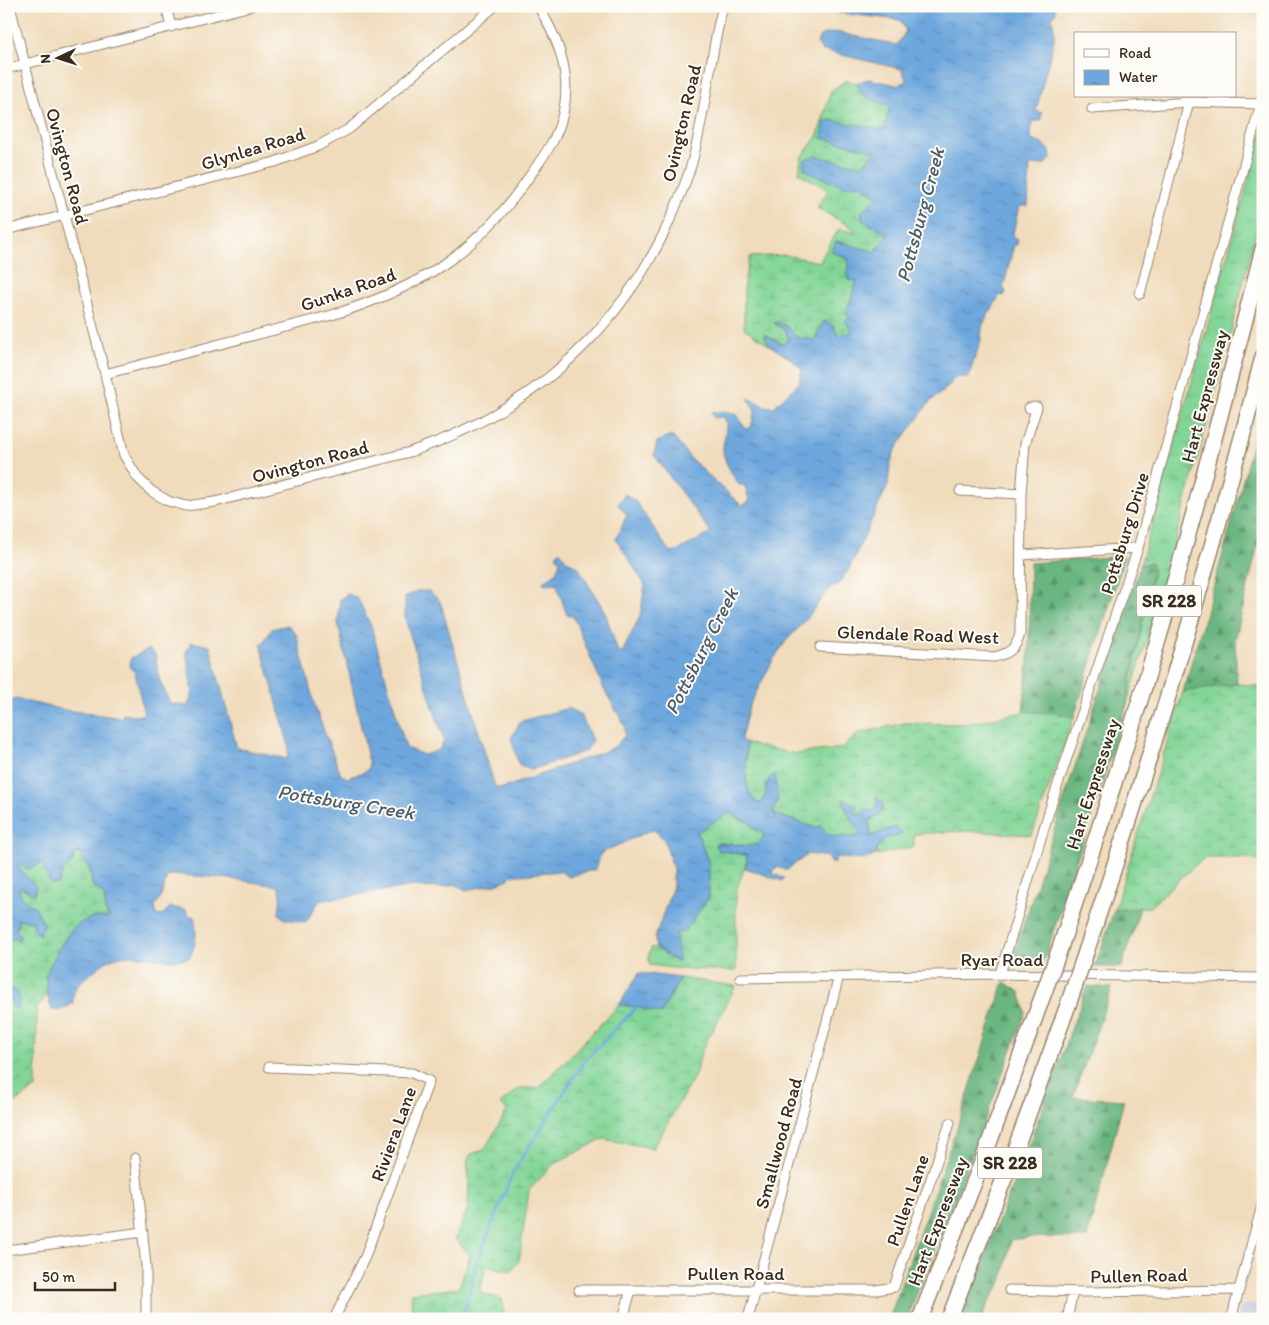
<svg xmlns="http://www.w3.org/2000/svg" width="1269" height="1325" font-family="Itim,sans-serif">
	<defs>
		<pattern id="grass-tufts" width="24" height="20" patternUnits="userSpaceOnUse" patternTransform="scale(1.25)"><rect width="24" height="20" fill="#82d597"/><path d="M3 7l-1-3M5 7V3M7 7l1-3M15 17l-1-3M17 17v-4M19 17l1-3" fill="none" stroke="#71b782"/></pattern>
		<pattern id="forest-firs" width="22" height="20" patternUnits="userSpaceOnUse" patternTransform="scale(1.25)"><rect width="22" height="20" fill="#69b680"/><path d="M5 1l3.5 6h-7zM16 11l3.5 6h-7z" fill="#589468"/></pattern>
		<pattern id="wetland-marsh" width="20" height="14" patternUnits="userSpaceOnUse" patternTransform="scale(1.25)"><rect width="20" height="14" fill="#82d597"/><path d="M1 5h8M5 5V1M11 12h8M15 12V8" fill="none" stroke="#71b782"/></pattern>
		<pattern id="water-ripples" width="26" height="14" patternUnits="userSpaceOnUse" patternTransform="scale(1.25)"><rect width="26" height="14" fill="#6ea7dd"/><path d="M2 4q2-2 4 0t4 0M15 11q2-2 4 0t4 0" fill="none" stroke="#5c88b3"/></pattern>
	</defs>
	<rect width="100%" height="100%" fill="#fdfcf7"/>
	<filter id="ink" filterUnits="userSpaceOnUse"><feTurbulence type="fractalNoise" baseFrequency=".02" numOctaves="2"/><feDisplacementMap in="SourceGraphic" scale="10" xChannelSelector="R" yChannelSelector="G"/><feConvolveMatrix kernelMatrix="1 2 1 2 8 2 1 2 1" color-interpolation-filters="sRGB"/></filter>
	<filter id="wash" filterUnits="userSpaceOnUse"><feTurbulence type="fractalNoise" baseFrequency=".0096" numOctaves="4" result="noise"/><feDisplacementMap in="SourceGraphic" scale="20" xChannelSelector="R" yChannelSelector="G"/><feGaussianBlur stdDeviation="1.12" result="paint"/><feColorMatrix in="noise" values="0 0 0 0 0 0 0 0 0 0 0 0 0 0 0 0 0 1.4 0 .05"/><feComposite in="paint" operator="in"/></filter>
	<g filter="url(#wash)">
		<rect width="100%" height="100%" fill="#f0dcbc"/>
		<path fill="#c0c2dd" d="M1263,1304v15h-25l3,-14z"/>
		<path fill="url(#grass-tufts)" stroke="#5e805a" d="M1263,129v76l-39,153 -60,225 -40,132 29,-145 -2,-8 -11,4z"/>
		<path fill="url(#forest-firs)" stroke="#52704f" d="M1263,405v119l-28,116 2,44 -54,8 45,-156z
			M1125,556l-51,161 -25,-5h-26l6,-62 1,-87z
			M1151,562l2,8 -29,145 -80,245 -26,-2 -3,-7 125,-385z
			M1140,908l-18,59h-27l19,-57z
			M1004,982l16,10 6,20 -70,185 -49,122h-18l69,-194z
			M1087,986l25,2 -39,109 51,3 -37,138 -56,-1 -20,3 -9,42 -14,22 -7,15h-21l74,-188z"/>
		<path fill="url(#wetland-marsh)" stroke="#5e805a" d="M846,80l11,3 5,12 28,12 -6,23 -53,-10 45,31 -15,15 -46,-10 30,30 15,-2 18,12 -16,24 26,14 -13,18 -39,-11 -4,11 16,6v22h10l-12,33 3,4 4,15 -15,4 -14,-15 -10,19 -16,-2 -12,-12 -11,-2 11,7 3,8 -6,5 -19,-10 5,11 -25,-17v-46l6,-25 35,-2 34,7 20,-33 14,3v-4l-36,-20 11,-18 -29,-17 2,-15 17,-23 13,-44z
			M1237,684l26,2v176l-19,-4h-40l-28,24 -26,25 -36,3 69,-218z
			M1023,712h26l25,5 -42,118 -67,-4 -51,3v13l-38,8v-7l10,-10 15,-3 -6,-8 -23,9 -3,-14 10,-7 4,-7 -7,-10 2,8 -3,4 -17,5 -3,-4 -6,7c8,5 11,9 12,18l-25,1 -9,-3 -11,-6 -42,-14c0,-5 3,-8 3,-13 1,-6 -7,-13 -11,-18 0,9 0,15 -6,21 -19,-7 -13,-44 -14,-61l50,11 46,-6 17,-15 46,-10 61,1z
			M729,813c12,7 22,11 34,17v8l-6,6 -8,2 -31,-3 -3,2 3,5 29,5v6l-11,30v80l-55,-2 -31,-4 -2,-9 3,-8 5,-1 20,15v-29l33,-69 -12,-33z
			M75,853h5l11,19 1,13 13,11v14l4,8 -15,-1 -48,57 1,21 -10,13 -1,80 -20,14 -10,3v-107l6,1 6,8 -12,-21v-35l3,-1 -2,-5 7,-7 4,2 -2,-9 2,-12 15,3 1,3 8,-3 -6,-14 -12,-8 -6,-10 3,-3 8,3 -13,-25 3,-1 13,3 12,-4 20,6 8,-6z
			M680,978l56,8 -34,64 -7,25 -42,73 -50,-9 -48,24 -26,27 -10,71 -8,10 -25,-5 -6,26 21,7 4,20h-83l-10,-8 -1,-18 48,-5 11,-33 -15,-16 13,-31 1,-29 -2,-17 4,-8 13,-4 23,-39 -7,-7 20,-16h19l80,-83 18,2 24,7z"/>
		<path fill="url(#water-ripples)" stroke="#54687e" d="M833,6h222v7l-3,5 3,17 -19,76 6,2 -1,8h-9l-1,19c11,4 20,5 20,19l-7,6h-14l-2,41h-9l-7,32 6,1 -1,6h-3l-11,44 3,2 -2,5 -3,-1 -3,3 -16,28 -1,14 -13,38 -9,-1 -5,1 -6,9 -19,16 -29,40 -6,10 -4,12 -2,20 -39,84 -11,16 -7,1 -26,35 -19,20 -13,19 -24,46 -8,32 1,3 4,2c1,17 -5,54 14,61 11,-10 0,-21 15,-30 1,12 6,28 -2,37l1,3 42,14 5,-3 6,9 10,3 23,-1c0,-10 -7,-12 -11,-20 -3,-5 -4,-11 -6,-17l14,6 -2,6 3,4 4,-1 5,-7 5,5c6,-3 6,-9 4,-15l7,6c0,10 -7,12 -14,19l2,14 24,-9 7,5 -1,3 -15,3 -9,10 -1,7 -13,5 -28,-3v6h-5l-1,-6 -21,-3c-7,6 -14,10 -21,16l-11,-3 -3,7 11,4 -2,3 -37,-13 2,-7v-6l-29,-5 -3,-6 3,-1 31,3 8,-2 6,-6v-8l-4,2 -4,-2c-3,-8 -17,-12 -26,-17l-32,19 12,32v33l-23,33 -10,3 3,28 -3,1 -20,-15 -1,-10 18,-51v-17l-9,-30 -11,-10 -52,24 -5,16 -28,8 -8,-6 -51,5v3l-13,5 -30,6 -11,-6c-14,5 -27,4 -41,2l-95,15 -13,21 -21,-3 -6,-5 2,-20 -3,-8c-28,-4 -55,-9 -84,-10 -12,0 -14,-3 -27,0l-7,24 -5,5 1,10 5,1 9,-9 16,3 2,5 6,2c3,15 3,25 -4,40 -25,10 -54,-9 -79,2 -8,4 -16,11 -22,16 -11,8 -17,14 -16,28 -6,5 -14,9 -21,7l-5,-15 -1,-21 12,-24 12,-19 13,-10 11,-4 15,1v-2l-4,-6v-14l-13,-11 -1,-13 -11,-19h-5l-3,10 -8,6 -6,15h-7l-7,-14v-7l-16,6 -9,-5 -2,2 19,20 -2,9 -13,-8 -3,3 6,10 12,8 8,17 -5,10 -5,-5 -1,-8 -15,-3 -2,12 5,4 -2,5 -5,-2 -7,7 2,5 -3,1v-68l3,-3 -3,-5v-22l3,1 1,-15 -4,-2v-140l59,13 57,8 1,-4 13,2 8,-2 -9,-42 -6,-5 2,-9 18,-9 6,5 5,27 10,22 18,3 5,-14 -7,-40 5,-10 19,4 27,102 50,11 2,-13 -28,-100 11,-17 16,-4 8,9 19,73 26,68 7,3 20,-8 1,-7 -31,-140 2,-24 8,-5 10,5 13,27 35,122 18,7 15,-5 5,-9 -39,-122v-22l12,-6h12l11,10 55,186 8,1 100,-36 13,-6 9,-11v-9l-21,-37 -31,-73 -6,-1 -11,-32 -11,2 -2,-3 12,-8 5,-12 -4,-8 4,-3 6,9 12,7 27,45 13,40 5,-1 17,-35 5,-31 -29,-46 11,-24 -9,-11 7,-10 11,8 33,49 4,2 38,-20 -57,-78 3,-13 9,-5h7l18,22 51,47 8,-5c-3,-5 -3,-11 -6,-16h-5c-6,-10 -16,-24 -16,-36 0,-11 6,-22 1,-32l-10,1 -3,-5 10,-1 15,2 10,15 5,-2 4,-16 -7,-13 17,8 9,1 25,-24 3,-14 -11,-10 -22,-14 -5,-11 18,10 7,-4 -3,-9 -12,-8 3,-1 9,4 12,12 16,2 10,-19 10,5 4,9 15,-3 -8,-11 4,-4 -3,-4 11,-32 -9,-1v-22l-16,-6 4,-11 40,11 12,-18 -26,-14v-8l16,-16 -18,-12 -15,2 -30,-11 -11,-6 1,-10 10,-3 47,10 14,-15 -54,-13 3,-17 6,-1 53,10 6,-23 -28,-12 -5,-12 11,-4 29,6 10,-4 -6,-12 -80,-19 -4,-8 4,-7 15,-3 61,13 9,-14 -6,-11 -62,-7z
			M569,708l12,8 11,24 -6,11 -55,19 -12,-5 -8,-27 10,-17z
			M639,973l41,5 -19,36 -24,-7 -18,-2z
			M6,986l10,5 4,8 -2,8 -4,1 -2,-2v-7l-6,-1z"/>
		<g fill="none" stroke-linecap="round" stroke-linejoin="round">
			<path stroke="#6ea7dd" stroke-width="3" d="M461,1319l7,-20 8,-34 37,-93 71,-111 53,-54"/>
		</g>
	</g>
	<g filter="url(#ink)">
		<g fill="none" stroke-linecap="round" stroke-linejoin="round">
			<defs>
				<path id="street" d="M10,6l95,368 19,81 13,22 14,14 17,10 18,5 29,-4 195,-50c114,-39 200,-111 254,-219 10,-22 20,-44 27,-67 15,-52 18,-107 32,-160
					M166,6l5,21
					M6,69l245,-63
					M1092,109l97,-7 72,2
					M6,230l269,-68 43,-16 31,-17 146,-123
					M1140,294l49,-192
					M105,374l227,-59c87,-27 145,-62 197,-138 9,-13 18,-25 25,-38 23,-48 10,-91 -16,-133
					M960,491l61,3
					M1021,555l117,-7
					M820,647l174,10c14,-3 22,-8 26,-23l1,-140 4,-50 12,-37 -8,1
					M1000,974l51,-169 87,-257 125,-452
					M740,978l260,-4 263,4
					M269,1067l143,6 17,8 -64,176 -31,62
					M135,1158l11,108v53
					M6,1250l137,-18
					M579,1290h297l18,-3 56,-164
					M1009,1290l75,2 155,-2
					M623,1319l8,-29
					M748,1319l91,-343
					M1067,1319l6,-27
					M1231,1319l32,-117"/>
				<path id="highway" d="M1060,948c32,-97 64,-193 93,-291 40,-135 75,-271 110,-408
					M1087,949c66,-196 125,-393 176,-592
					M920,1319l61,-154 58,-159
					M949,1319l62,-158 57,-156"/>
			</defs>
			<use href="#street" stroke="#96836d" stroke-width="11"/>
			<use href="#highway" stroke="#96836d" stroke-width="18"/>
			<use href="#street" stroke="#fff" stroke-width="9"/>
			<use href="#highway" stroke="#fff" stroke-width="15"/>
			<defs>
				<path id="highway-bridge" d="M1068,1005l19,-56
					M1039,1006l21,-58"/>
			</defs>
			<use href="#highway-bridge" stroke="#96836d" stroke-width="18" stroke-linecap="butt"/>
			<use href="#highway-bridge" stroke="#fff" stroke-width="15"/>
		</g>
	</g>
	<g text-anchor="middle" stroke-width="4" stroke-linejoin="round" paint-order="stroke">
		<g fill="#fdfcf7" stroke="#75695f" stroke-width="1">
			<rect x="1136.5" y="585.5" width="65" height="31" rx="4"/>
			<rect x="977.5" y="1147.5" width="65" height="31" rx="4"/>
		</g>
		<g font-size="18" font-weight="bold" fill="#3b2a1e">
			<text x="1169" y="607">SR 228</text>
			<text x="1010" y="1169">SR 228</text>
		</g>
		<g font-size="19" fill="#3b2a1e" stroke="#fdfcf7">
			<text transform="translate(681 123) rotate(-77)" y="7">Ovington Road</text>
			<text transform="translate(253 148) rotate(-17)" y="7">Glynlea Road</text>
			<text transform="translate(68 166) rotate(75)" y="7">Ovington Road</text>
			<text transform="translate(348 289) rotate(-19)" y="7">Gunka Road</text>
			<text transform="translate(1204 396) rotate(-75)" y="7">Hart Expressway</text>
			<text transform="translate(310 461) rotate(-15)" y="7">Ovington Road</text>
			<text transform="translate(1124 533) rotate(-73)" y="7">Pottsburg Drive</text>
			<text transform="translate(918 634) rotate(2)" y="7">Glendale Road West</text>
			<text transform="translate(1092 784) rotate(-72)" y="7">Hart Expressway</text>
			<text x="1002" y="966">Ryar Road</text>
			<text transform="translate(393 1134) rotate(-70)" y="7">Riviera Lane</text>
			<text transform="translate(778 1143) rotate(-75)" y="7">Smallwood Road</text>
			<text transform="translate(907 1200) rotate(-71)" y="7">Pullen Lane</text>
			<text transform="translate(937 1221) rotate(-69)" y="7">Hart Expressway</text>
			<text x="736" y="1280">Pullen Road</text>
			<text transform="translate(1139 1275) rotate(-1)" y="7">Pullen Road</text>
		</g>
		<g font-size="20" font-style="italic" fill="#4f5c6a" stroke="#fdfcf7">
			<text transform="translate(920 215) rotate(-75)" y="7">Pottsburg Creek</text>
			<text transform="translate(701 651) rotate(-63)" y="7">Pottsburg Creek</text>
			<text transform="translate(346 802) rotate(9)" y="7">Pottsburg Creek</text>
		</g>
	</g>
	<rect width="1269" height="1325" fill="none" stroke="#fdfcf7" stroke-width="25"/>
	<rect x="1074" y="32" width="162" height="65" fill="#fdfcf7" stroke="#afa8a0"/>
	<rect x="1084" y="49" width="25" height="8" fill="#ffffff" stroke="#afa8a0"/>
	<text x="1119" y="58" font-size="15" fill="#3b2a1e">Road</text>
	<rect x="1084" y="70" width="25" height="15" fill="url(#water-ripples)" stroke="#afa8a0"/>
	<text x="1119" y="82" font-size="15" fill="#3b2a1e">Water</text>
	<g transform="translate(58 58) rotate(266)" stroke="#fdfcf7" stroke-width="4" paint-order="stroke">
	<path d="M0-4L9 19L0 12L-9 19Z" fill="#3b2a1e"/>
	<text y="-8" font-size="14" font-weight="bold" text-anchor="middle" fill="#3b2a1e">N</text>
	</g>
	<path d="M35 1282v8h80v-8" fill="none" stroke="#3b2a1e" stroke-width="2.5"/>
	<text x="42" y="1282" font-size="15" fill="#3b2a1e" stroke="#fdfcf7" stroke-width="4" paint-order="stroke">50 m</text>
</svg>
